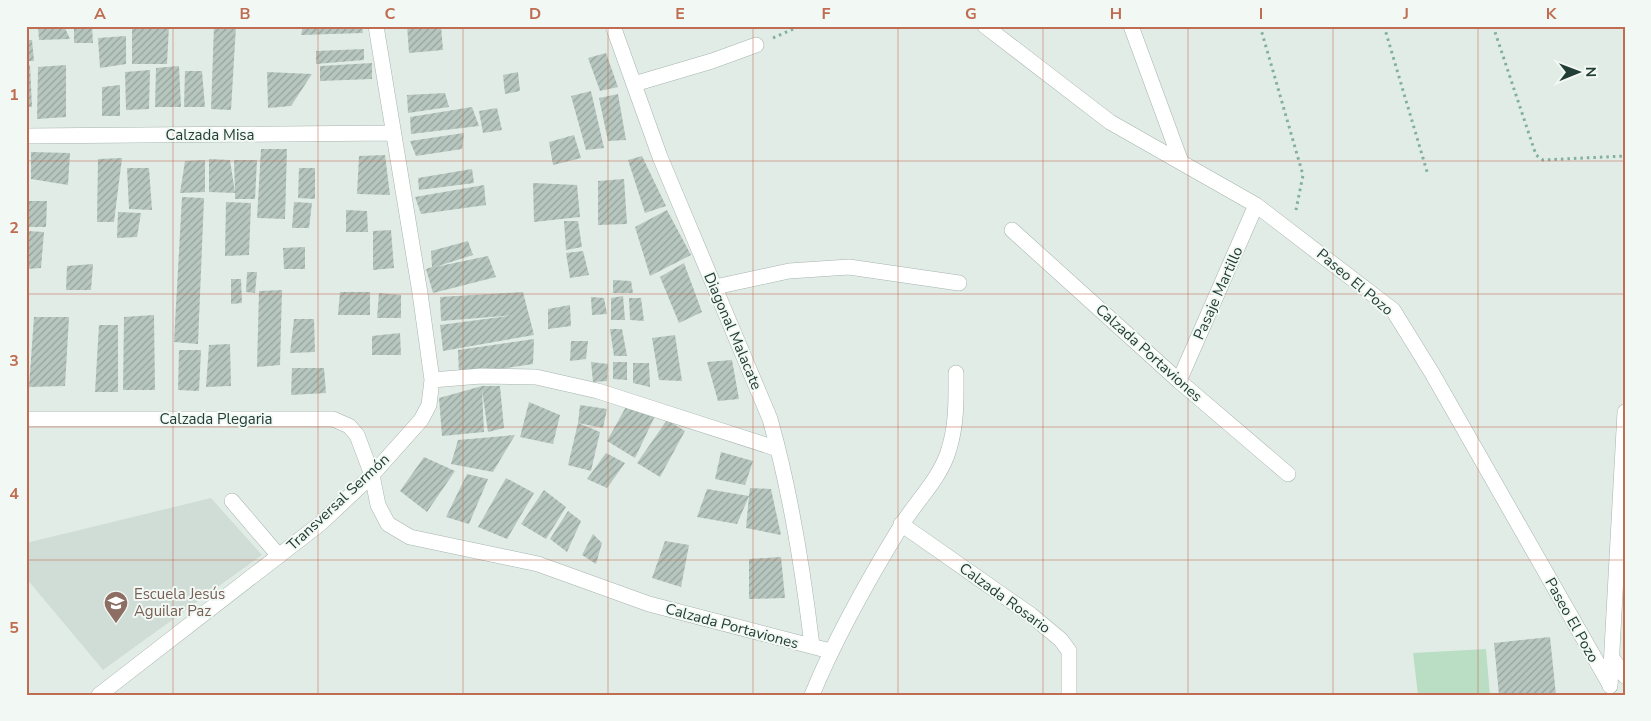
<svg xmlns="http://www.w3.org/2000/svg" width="1651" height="721" font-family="'Nunito Sans',sans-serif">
	<defs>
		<pattern id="building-hatch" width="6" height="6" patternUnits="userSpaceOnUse" patternTransform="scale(1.25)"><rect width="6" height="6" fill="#b7c7c0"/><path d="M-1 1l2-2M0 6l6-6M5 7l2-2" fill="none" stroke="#94a39d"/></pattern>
	</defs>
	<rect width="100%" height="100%" fill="#e2ece7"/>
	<path fill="#d0dcd6" d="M211,498l51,57 -159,115 -77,-92v-35z"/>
	<path fill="#badec3" d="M1486,649l4,46h-72l-5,-42z"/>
	<path fill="url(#building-hatch)" d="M38,26h26l6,13 -31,1z
		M74,26h18l1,17h-19z
		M132,26h37l-2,38h-35z
		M214,26h22l-5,84 -20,-1z
		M303,26h59l1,7 -62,2z
		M407,26h34l2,24 -34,3z
		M126,36v28l-26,4 -2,-30z
		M26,40h6l2,21h-8z
		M364,49v11l-48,4v-13z
		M606,53l12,34 -18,4 -12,-33z
		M372,63v16l-52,2v-15z
		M26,65h4l2,42h-6z
		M66,65v52l-29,2 1,-52z
		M179,66l2,41h-26l1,-39z
		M150,70l-1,39 -23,1 -1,-38z
		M185,71h17l3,36h-21z
		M267,72l45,2 -21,32 -23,2z
		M518,72l2,19 -15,3 -2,-19z
		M120,85v31h-18v-29z
		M591,91l13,57 -18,2 -15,-54z
		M445,93l4,14 -41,6 -1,-18z
		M618,94l8,46 -18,1 -9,-43z
		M472,107l7,19 -68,8 -1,-17z
		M497,108l5,22 -19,3 -4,-22z
		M464,133l-2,16 -46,7 -6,-15z
		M574,135l7,23 -28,7 -4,-23z
		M261,149h26l-2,70 -28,-1z
		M31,152l39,1 -2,32 -37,-6z
		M385,155l5,40 -33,-1 2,-38z
		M642,156l24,50 -21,7 -17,-53z
		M122,158l-8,64h-17l1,-63z
		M209,159l21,1 5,33 -1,-33h23l-2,39h-20v-6l-26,-1z
		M205,160v32l-25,1 5,-32z
		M127,168h22l3,42 -23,-1z
		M299,168h16v31l-17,-1z
		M472,169l2,14 -55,7 -1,-12z
		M624,179l3,45 -29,1v-44z
		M533,183l44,2 3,32 -46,5z
		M484,185l2,20 -65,9 -6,-17z
		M182,197l22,1 -6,146 -24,-2z
		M26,201h21l-1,26h-20z
		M226,202l25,1 -2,52 -24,1z
		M294,202l18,1 -3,25h-17z
		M346,210l21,1 1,21h-22z
		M667,210l24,45 -41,21 -15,-49z
		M118,212l23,1 -4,24 -20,1z
		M564,221h14l4,26 -16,3z
		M391,230l3,38 -21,2v-39z
		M26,231l18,1 -3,36 -15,1z
		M468,241l5,14 -38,12 53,-11 8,21 -63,16 -7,-24 6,-2 -1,-16z
		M305,247v22h-21l-1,-21z
		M583,251l6,24 -19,3 -4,-25z
		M684,263l18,49 -23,11 -19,-46z
		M93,264l-2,26h-25l1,-24z
		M247,272h10l-2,21 -9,-1z
		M231,279h10l1,24 -11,1z
		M613,280l18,1 2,12h-20z
		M282,290l-2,75 -23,2 2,-76z
		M26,291h3v41h-3z
		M340,292h30v23h-32z
		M523,292l11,43 -91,16 -3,-26 76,-10 -75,6 -1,-24z
		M379,293l22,2v23h-24z
		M623,296l2,24h-14v-22z
		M591,297l13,1 3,16 -15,1z
		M629,298h12l3,23 -14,-1z
		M570,305l1,21 -23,3v-20z
		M154,315l1,75h-32l1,-73z
		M34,317h35l-4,69 -36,1z
		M294,319h20l1,33 -25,1z
		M99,325h19v67h-23z
		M610,329h12l5,27h-13z
		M400,333l1,22h-29v-19z
		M675,335l7,46 -23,-1 -7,-42z
		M534,339l-1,25 -74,11 -1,-25z
		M571,341h17l-2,18 -16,2z
		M230,344l1,42 -25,1 3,-42z
		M179,350h22l-2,41 -21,-1z
		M732,360l7,39 -21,2 -11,-39z
		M591,362l17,2 -1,17 -14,1z
		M613,362h14v18l-14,-1z
		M633,363h16l1,24 -17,-4z
		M292,368h32l2,25 -35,2z
		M482,386h18l4,42 -16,4 -6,-42 2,42 -42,4 -3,-38z
		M529,402l31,13 -7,29 -33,-7z
		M628,403l27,13 -20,42 -28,-17z
		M580,405l27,4 -4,19 -25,-5z
		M667,420l18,11 -25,46 -23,-14z
		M578,423l22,9 -9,39 -23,-6z
		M515,435l-22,37 -42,-8 7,-24z
		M721,452l32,9 -8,24 -30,-6z
		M606,453l19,10 -18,25 -20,-9z
		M424,457l31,14 -28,41 -27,-21z
		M467,474l21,5 -19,45 -23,-7z
		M506,478l28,15 -27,46 -29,-12z
		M750,488l21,1 10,46 -35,-7 3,-32 -12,28 -40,-7 10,-28 42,7z
		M544,490l22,17 -20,32 -25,-15z
		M568,511l13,10 -14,31 -17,-13z
		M593,534l9,9 -6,21 -14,-9z
		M665,541l24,4 -8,42 -29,-9z
		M781,557l4,41 -36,1v-40z
		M1550,637l6,58h-57l-5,-52z"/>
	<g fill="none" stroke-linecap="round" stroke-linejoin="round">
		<defs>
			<path id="minor" d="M613,26l47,131 110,262c21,74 33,151 42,227
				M985,26l125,96 146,83 137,105 39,63 178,312
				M1131,26l50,136
				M634,84l78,-23 44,-16
				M26,136l367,-3
				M1012,230l167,151 109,93
				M715,287l74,-16 60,-4 110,16
				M432,380l49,-4 55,1 62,14 180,58
				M1179,381l77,-176
				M26,419h307l16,7 8,9 15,40 6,30 10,19 22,13 128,27 111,40 181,47
				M232,501l47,55
				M901,524l130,91 30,25 8,11v44
				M1612,658l13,18
				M1610,686l15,-274
				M99,695l222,-172 51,-48 49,-55 8,-15 3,-25 -12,-87 -44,-267
				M812,695c24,-59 56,-115 89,-169 15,-25 40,-48 48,-77 8,-26 7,-50 7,-76"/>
		</defs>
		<use href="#minor" stroke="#a5b4ae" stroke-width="16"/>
		<path stroke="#82b0a0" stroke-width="3" stroke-dasharray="2.5 4" stroke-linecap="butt" d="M1260,26l43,149 -7,35
			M1384,26l44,149
			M1493,26l43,129 7,5 82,-4
			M773,38l27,-12"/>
		<use href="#minor" stroke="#fff" stroke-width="15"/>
	</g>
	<path fill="none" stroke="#bf6c50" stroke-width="1" stroke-opacity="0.55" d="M173,26v669M318,26v669M463,26v669M608,26v669M753,26v669M898,26v669M1043,26v669M1188,26v669M1333,26v669M1478,26v669M26,161h1599M26,294h1599M26,427h1599M26,560h1599"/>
	<defs>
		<symbol id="school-pin" viewBox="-11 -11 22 30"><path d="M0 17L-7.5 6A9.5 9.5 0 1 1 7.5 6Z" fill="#8d6e63" stroke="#f2f9f5"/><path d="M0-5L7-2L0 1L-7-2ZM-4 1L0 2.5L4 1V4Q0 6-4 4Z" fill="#fff"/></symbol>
	</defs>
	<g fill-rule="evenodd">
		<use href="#school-pin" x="102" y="589" width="28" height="38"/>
	</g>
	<g text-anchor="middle" stroke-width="4" stroke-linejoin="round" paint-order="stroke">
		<g font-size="15" fill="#223d35" stroke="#f2f9f5">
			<text x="210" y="140">Calzada Misa</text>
			<text transform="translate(1355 282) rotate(40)" y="5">Paseo El Pozo</text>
			<text transform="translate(1218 293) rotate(-66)" y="5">Pasaje Martillo</text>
			<text transform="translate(733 331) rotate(67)" y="5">Diagonal Malacate</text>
			<text transform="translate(1149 353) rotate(42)" y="5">Calzada Portaviones</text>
			<text x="216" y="424">Calzada Plegaria</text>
			<text transform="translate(338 502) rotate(-43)" y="5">Transversal Sermón</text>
			<text transform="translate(1005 598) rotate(36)" y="5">Calzada Rosario</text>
			<text transform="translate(1572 620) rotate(61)" y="5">Paseo El Pozo</text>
			<text transform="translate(732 626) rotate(15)" y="5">Calzada Portaviones</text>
		</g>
		<g font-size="15" fill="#785e54" stroke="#f2f9f5" text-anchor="start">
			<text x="134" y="599">Escuela Jesús<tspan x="134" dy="17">Aguilar Paz</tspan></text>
		</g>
	</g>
	<rect width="1651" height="721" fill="none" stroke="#f2f9f5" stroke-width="55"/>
	<g transform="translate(1578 72) rotate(89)" stroke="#f2f9f5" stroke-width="4" paint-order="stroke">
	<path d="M0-4L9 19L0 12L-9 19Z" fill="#223d35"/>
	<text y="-8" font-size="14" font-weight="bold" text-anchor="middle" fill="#223d35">N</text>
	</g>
	<rect x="28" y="28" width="1596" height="666" fill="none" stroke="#bf6c50" stroke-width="2"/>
	<g font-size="16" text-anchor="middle" font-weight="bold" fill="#bf6c50">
		<text x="100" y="19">A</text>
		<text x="245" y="19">B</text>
		<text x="390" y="19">C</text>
		<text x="535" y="19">D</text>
		<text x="680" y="19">E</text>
		<text x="826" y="19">F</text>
		<text x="971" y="19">G</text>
		<text x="1116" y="19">H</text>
		<text x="1261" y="19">I</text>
		<text x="1406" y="19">J</text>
		<text x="1551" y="19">K</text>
		<text x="14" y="100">1</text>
		<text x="14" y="233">2</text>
		<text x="14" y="366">3</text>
		<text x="14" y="499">4</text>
		<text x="14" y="633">5</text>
	</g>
</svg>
